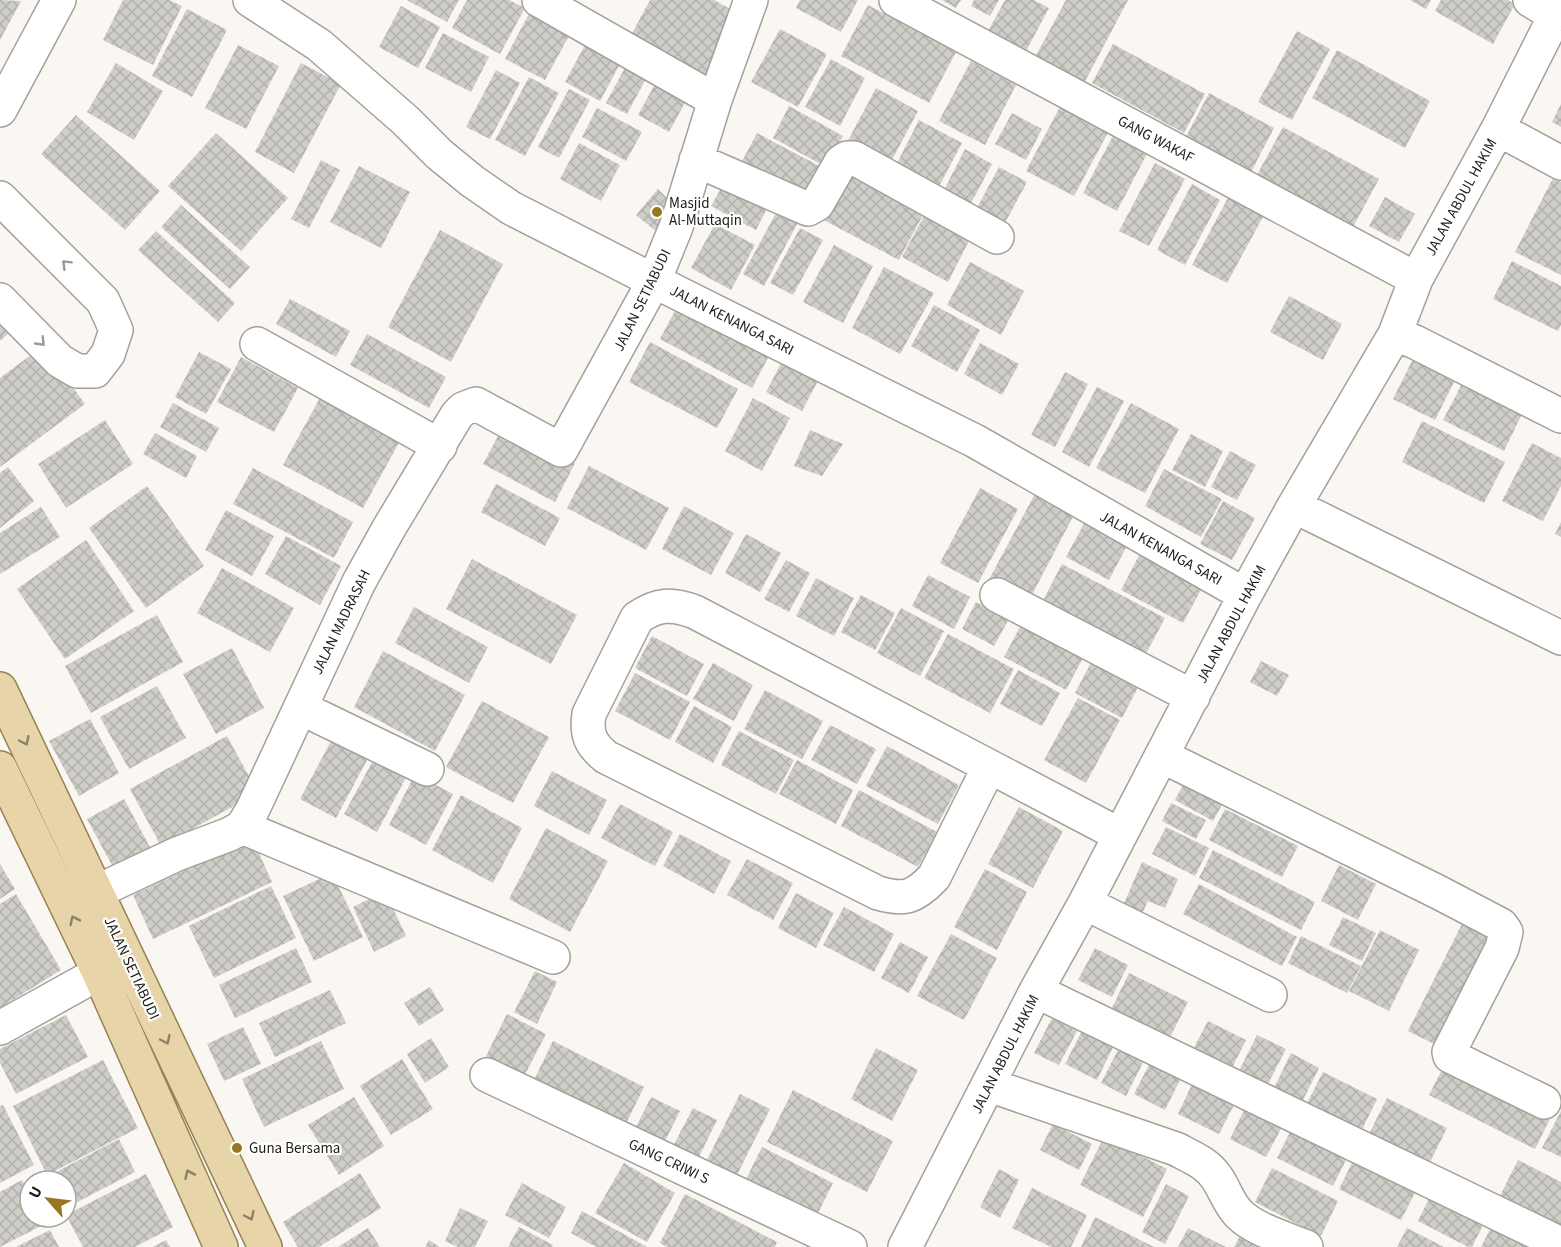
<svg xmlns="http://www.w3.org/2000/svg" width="1561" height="1247" font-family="'Source Sans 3',sans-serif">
	<defs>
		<pattern id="building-cross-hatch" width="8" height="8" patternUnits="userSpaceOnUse" patternTransform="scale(1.5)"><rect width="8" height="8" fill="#cfcdc7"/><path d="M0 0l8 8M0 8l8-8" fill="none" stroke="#b1b0aa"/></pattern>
	</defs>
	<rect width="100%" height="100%" fill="#faf7f2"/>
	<path fill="url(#building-cross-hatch)" d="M0,0l21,1 -21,39z
		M123,0h46l13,6 -29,59 -50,-25z
		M407,0h52l-12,22z
		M467,0h42l16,8 -25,46 -48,-26z
		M650,0h64l29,16 -37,69 -79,-42z
		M800,0h58l-17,32 -45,-24z
		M942,0h19l-5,8z
		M974,0h25l-9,16 -19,-10z
		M1005,0h29l15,8 -24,45 -38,-20z
		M1066,0h62l-46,87 -49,-26z
		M1410,0h21l-5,9z
		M1441,0h67l7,4 -22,40 -58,-33z
		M868,5l88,47 -27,51 -88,-47z
		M401,6l39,21 -22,41 -39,-21z
		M187,9l40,21 -35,67 -40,-21z
		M531,10l40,22 -26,48 -40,-21z
		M780,29l47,25 -29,53 -47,-25z
		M1297,31l33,18 -38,71 -34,-18z
		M443,33l46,24 -18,35 -46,-24z
		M591,34l35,19 -26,48 -35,-19z
		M1113,44l92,50 -21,39 -92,-50z
		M238,45l41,21 -33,63 -41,-21z
		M1337,50l93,51 -25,47 -93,-50z
		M831,59l34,19 -25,48 -35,-19z
		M971,61l45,24 -31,60 -46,-24z
		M116,63l47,28 -29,49 -47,-28z
		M301,63l40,21 -47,89 -39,-21z
		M627,64l21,11 -21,39 -21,-11z
		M496,70l24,13 -30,56 -24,-12z
		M661,73l31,17 -23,42 -31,-17z
		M529,77l30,16 -34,63 -30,-16z
		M876,88l42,23 -32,60 -42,-23z
		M569,89l21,11 -31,58 -21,-11z
		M1209,93l65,35 -23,44 -65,-35z
		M1062,103l48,26 -36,67 -48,-25z
		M1561,104v23l-9,-5z
		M789,106l54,30 -17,31 -53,-29z
		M597,108l45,24 -16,29 -44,-24z
		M1012,113l30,16 -16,31 -31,-16z
		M76,115l84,76 -35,39 -84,-76z
		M919,120l43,23 -27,51 -42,-23z
		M1283,127l96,52 -26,48 -96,-52z
		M1116,130l34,18 -33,63 -34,-18z
		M216,133l72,65 -47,53 -73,-65z
		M757,133l70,37 -18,34 -70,-37z
		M579,143l41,22 -19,36 -41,-22z
		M965,149l27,15 -23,43 -26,-15z
		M321,160l19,10 -31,58 -18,-9z
		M1155,163l30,16 -36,67 -30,-15z
		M359,166l51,26 -29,56 -51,-26z
		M842,167l83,44 -26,49 -83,-44z
		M999,167l28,15 -27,50 -28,-15z
		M728,176l44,23 -16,31 -45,-24z
		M1553,178l8,4v93l-46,-23z
		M1192,184l28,16 -35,65 -28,-15z
		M658,189l20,20 -15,28 -27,-22z
		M1229,196l35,19 -37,68 -35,-18z
		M1385,197l30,17 -16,28 -30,-16z
		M781,204l21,11 -38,71 -21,-12z
		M181,205l69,62 -20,22 -69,-62z
		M924,216l45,25 -21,41 -46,-25z
		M715,224l40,21 -24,45 -40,-22z
		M800,228l23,12 -30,55 -23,-12z
		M440,230l63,34 -52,98 -63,-35z
		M156,231l79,72 -17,19 -80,-72z
		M834,245l39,21 -30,57 -40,-21z
		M1512,261l49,25v39l-3,6 -65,-32z
		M970,262l54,29 -23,44 -54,-30z
		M884,267l50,26 -34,61 -48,-26z
		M1289,296l53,28 -19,36 -53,-28z
		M290,299l60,32 -14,26 -60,-33z
		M934,305l46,25 -23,42 -46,-26z
		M677,307l92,49 -17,32 -92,-49z
		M0,320l10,12 -10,9z
		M367,334l79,43 -17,31 -79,-43z
		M650,342l88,47 -21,39 -88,-46z
		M980,343l39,21 -17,31 -38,-21z
		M43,346l42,58 -85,63v-89z
		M1417,351l42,21 -24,48 -42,-21z
		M199,352l32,17 -25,45 -31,-17z
		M786,354l36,19 -20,38 -36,-19z
		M241,357l57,31 -24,44 -57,-30z
		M1065,372l23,12 -33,63 -24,-12z
		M1463,382l60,30 -19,39 -61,-31z
		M1097,387l27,14 -35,66 -27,-15z
		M321,396l80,43 -38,69 -80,-43z
		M753,398l37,20 -28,53 -37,-20z
		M173,403l46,25 -13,24 -46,-25z
		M1131,403l48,26 -34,64 -49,-25z
		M105,420l28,44 -67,44 -28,-44z
		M1422,421l83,41 -21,41 -82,-41z
		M504,425l71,38 -20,39 -72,-38z
		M810,430l33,14 -21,32 -28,-10z
		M155,433l42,23 -11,22 -43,-24z
		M1191,434l32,17 -18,36 -33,-17z
		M1532,443l29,15v28l-18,35 -41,-20z
		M1230,451l26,14 -19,35 -26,-13z
		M589,466l80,42 -23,42 -79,-42z
		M8,467l26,34 -34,27v-55z
		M253,468l100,54 -19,36 -101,-54z
		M1164,469l58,30 -21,38 -56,-31z
		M496,484l64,34 -15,28 -64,-34z
		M147,486l57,80 -58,42 -57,-80z
		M980,488l38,21 -40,74 -38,-20z
		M1036,492l39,21 -49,93 -40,-21z
		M1223,501l32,17 -23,42 -32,-16z
		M684,506l50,27 -23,42 -49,-26z
		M41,507l19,30 -60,37v-41z
		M226,510l48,26 -22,40 -47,-26z
		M1087,518l43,22 -21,40 -43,-23z
		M1561,522v15l-6,-3z
		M746,534l35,19 -21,39 -35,-19z
		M286,536l55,30 -21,39 -55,-31z
		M86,540l48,71 -69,48 -48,-70z
		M1145,544l63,33 -25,46 -62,-33z
		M472,559l105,56 -26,49 -105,-55z
		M786,560l24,13 -21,39 -25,-13z
		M1062,564l103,54 -25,47 -102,-55z
		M222,568l72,40 -24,44 -73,-39z
		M928,575l42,22 -16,32 -42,-23z
		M816,578l38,20 -20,38 -38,-20z
		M861,595l34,18 -20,37 -34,-18z
		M976,602l33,17 -15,27 -32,-17z
		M414,607l74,40 -19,36 -74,-40z
		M901,608l43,23 -24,45 -43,-23z
		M157,615l26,47 -92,51 -26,-47z
		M1023,621l62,33 -19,36 -62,-33z
		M948,634l66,35 -24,44 -66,-35z
		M652,636l52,28 -17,32 -52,-28z
		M232,648l32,60 -48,26 -33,-60z
		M383,651l82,44 -30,56 -81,-44z
		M1097,651l47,25 -22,42 -47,-25z
		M1261,661l28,14 -12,21 -27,-14z
		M713,663l40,22 -19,36 -41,-22z
		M1018,670l42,23 -18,33 -42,-22z
		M635,673l55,29 -20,38 -55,-29z
		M157,686l29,52 -57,31 -29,-52z
		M765,690l58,31 -21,38 -58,-30z
		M1078,698l42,22 -34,63 -42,-23z
		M482,701l67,36 -36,66 -67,-36z
		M694,706l38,21 -19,36 -38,-21z
		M90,719l29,54 -40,23 -30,-55z
		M830,725l46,24 -19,35 -46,-24z
		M337,730l36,19 -37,69 -36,-19z
		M739,731l55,29 -18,34 -55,-29z
		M227,736l31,57 -97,53 -31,-57z
		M887,746l72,39 -21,39 -72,-38z
		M377,753l33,17 -33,62 -33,-18z
		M797,760l56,30 -17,34 -57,-30z
		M552,771l55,29 -18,35 -55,-29z
		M415,774l38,20 -27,51 -37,-20z
		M1188,775l39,21 -14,25 -38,-21z
		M859,790l78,42 -19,35 -77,-41z
		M461,795l61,33 -29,55 -61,-33z
		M124,799l27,50 -37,20 -27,-50z
		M1171,803l35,17 -10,19 -34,-18z
		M620,804l53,28 -18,34 -54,-28z
		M1019,807l44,24 -30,57 -45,-24z
		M1225,809l73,37 -16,31 -73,-37z
		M1166,827l43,21 -14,28 -43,-22z
		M546,828l62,33 -38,71 -61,-33z
		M680,834l51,27 -17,33 -51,-28z
		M252,838l20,44 -119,57 -20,-44z
		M1213,850l102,52 -14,28 -102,-52z
		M747,859l46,24 -20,37 -46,-25z
		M1142,862l36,17 -13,29 -17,-7 -7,15 -19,-8z
		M0,864l15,25 -15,10z
		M1339,865l37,19 -18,36 -37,-19z
		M985,869l42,23 -30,58 -43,-23z
		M332,873l31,64 -49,24 -31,-65z
		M1199,884l98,53 -15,29 -99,-52z
		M271,886l25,52 -82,40 -25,-52z
		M385,891l21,45 -32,16 -21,-45z
		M796,893l38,20 -18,35 -38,-20z
		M16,894l45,76 -61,38v-104z
		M844,907l50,27 -20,38 -51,-27z
		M1343,917l33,16 -14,28 -33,-16z
		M1464,920l34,17 -56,111 -34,-17z
		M1380,930l39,20 -30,61 -40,-20z
		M951,934l46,24 -33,62 -47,-24z
		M1301,936l60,30 -14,27 -59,-30z
		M900,942l28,15 -19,36 -28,-15z
		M296,948l16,34 -77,36 -16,-33z
		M1095,948l33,17 -16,32 -34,-17z
		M535,971l22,11 -20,42 -23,-12z
		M1129,973l59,29 -25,49 -58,-29z
		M430,987l14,23 -25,16 -15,-23z
		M330,990l16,33 -71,34 -16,-34z
		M507,1014l39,20 -26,50 -38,-20z
		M66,1015l22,42 -72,37 -16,-31v-14z
		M1052,1018l25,13 -18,34 -25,-12z
		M1208,1021l38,19 -16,32 -39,-19z
		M1085,1025l31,16 -19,39 -32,-16z
		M243,1027l18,37 -37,17 -17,-37z
		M1257,1035l29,14 -19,37 -28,-15z
		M431,1038l18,29 -24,16 -18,-29z
		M321,1041l23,48 -80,38 -22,-48z
		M553,1041l91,46 -21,43 -91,-46z
		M1120,1046l25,13 -19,37 -25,-13z
		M876,1048l42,22 -26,51 -41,-22z
		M1291,1053l28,15 -19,38 -28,-14z
		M1448,1058l106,53 -19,38 -106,-54z
		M402,1059l31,50 -42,26 -31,-49z
		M1152,1059l31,15 -18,36 -31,-16z
		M103,1060l35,68 -91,47 -34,-69z
		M1323,1072l54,27 -17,35 -55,-27z
		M1194,1080l42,21 -17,33 -41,-20z
		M793,1090l100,51 -26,51 -100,-50z
		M740,1094l30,15 -34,68 -30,-15z
		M354,1097l30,49 -45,29 -31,-50z
		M651,1097l29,14 -18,36 -29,-14z
		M1387,1098l60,30 -21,42 -60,-30z
		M1248,1102l37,19 -19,36 -36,-18z
		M3,1105l31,60 -34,18v-77z
		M693,1108l24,12 -20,41 -25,-13z
		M1561,1111v46l-19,-9z
		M1053,1124l39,20 -13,26 -39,-20z
		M1292,1128l56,28 -15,30 -56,-28z
		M1104,1137l63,32 -24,48 -63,-32z
		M119,1139l16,33 -69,36v-27h-27z
		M762,1147l71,36 -16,32 -71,-36z
		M1356,1155l62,32 -17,33 -62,-31z
		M1518,1160l43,22v45l-61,-31z
		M624,1163l51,30 -28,49 -52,-29z
		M1272,1168l66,33 -17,35 -66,-34z
		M999,1169l20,11 -19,38 -20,-11z
		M360,1173l21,35 -62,39h-21l-15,-25z
		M146,1174l27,53 -38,20h-52l-17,-32z
		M22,1180l8,15v22h11l4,7 -45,23v-55z
		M522,1183l44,24 -17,31 -44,-23z
		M1166,1184l23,12 -24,48 -23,-12z
		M1032,1188l55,27 -16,32h-20l-39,-19z
		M1433,1190l54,27 -15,30h-4l-50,-26z
		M685,1194l92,48 -2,5h-108l-7,-4z
		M460,1208l28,13 -13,26h-17l-13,-6z
		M582,1211l65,36h-51l-25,-14z
		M1095,1217l59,30h-73z
		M1496,1218l56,29h-71z
		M519,1227l34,18 -1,2h-44z
		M368,1228l12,19h-42z
		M1188,1228l38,19h-48z
		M1407,1228l37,19h-47z
		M50,1230l9,17h-43z
		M1243,1230l33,17h-42z
		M166,1240l4,7h-17z
		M429,1240l11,7h-15z"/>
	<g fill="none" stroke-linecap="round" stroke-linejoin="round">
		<defs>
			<path id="minor" d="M250,0l69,45 86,75 34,34 33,27 39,27 143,73 321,160 270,154
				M539,0l176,100
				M896,0l520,279
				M1530,0l25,15
				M0,110l59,-110
				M1498,129l63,34
				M696,160l112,49 9,-5 24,-42 6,-4h7l143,79
				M0,198l103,103 13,29 -8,24 -13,17h-18l-17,-10 -60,-61
				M1395,334l20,8 146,74
				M257,344l183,102
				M1294,506l267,132
				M997,595l196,102
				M301,708l126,61
				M1162,756l276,136 63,33 5,7 -4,16 -53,104 1,4 94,46
				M989,767l-55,110c-19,20 -29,24 -56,16l-272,-136c-16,-13 -20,-23 -17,-43l48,-96c20,-14 35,-15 58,-6l425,223
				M242,827l311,130
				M96,892l81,-38 53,-20 12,-7 10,-16 107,-229 30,-54 68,-113 6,-6 13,-5 85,46 93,-169 22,-54 39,-127 36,-100
				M1085,903l185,92
				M1036,991l525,253
				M0,1028l99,-55
				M487,1075l363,172
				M989,1085l187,64c15,8 31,14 41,29 8,12 12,26 22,36 16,16 46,24 67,33
				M905,1247l131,-256 49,-88 160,-308 49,-89 101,-172 21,-55 82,-150 63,-125"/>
			<path id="major" d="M0,689l265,558
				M0,768l99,205 122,274"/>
		</defs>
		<use href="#minor" stroke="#a3a19c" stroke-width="36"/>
		<use href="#major" stroke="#968252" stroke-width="36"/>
		<use href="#minor" stroke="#fff" stroke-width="33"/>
		<use href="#major" stroke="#e7d5a9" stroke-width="33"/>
	</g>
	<defs><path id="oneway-chevron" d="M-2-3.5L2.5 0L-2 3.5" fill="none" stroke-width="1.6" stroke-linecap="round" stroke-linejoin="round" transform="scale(1.5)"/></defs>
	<g stroke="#9a9998">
		<use href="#oneway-chevron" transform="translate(66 264) rotate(-135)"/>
		<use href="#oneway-chevron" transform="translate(41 342) rotate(46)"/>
	</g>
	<g stroke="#8d8269">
		<use href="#oneway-chevron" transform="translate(25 741) rotate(65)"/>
		<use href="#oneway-chevron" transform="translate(74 920) rotate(-116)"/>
		<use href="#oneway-chevron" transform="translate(166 1040) rotate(65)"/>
		<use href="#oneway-chevron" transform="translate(189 1174) rotate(-114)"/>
		<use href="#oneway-chevron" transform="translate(250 1216) rotate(65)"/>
	</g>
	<g fill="#977821" stroke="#fff" stroke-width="2">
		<circle cx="657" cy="212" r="6"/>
		<circle cx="237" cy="1148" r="6"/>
	</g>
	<g text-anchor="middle" stroke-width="4.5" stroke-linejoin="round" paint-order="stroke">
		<g font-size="15" fill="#1e1d1b" stroke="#fff">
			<text transform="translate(1156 139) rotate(28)" y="5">GANG WAKAF</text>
			<text transform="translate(1461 197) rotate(-61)" y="5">JALAN ABDUL HAKIM</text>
			<text transform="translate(642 300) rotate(-64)" y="5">JALAN SETIABUDI</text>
			<text transform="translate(732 320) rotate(27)" y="5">JALAN KENANGA SARI</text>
			<text transform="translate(1161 548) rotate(29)" y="5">JALAN KENANGA SARI</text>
			<text transform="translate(341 622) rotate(-64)" y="5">JALAN MADRASAH</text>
			<text transform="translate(1231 624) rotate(-62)" y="5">JALAN ABDUL HAKIM</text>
			<text transform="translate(132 968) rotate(65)" y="5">JALAN SETIABUDI</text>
			<text transform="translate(1005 1054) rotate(-63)" y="5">JALAN ABDUL HAKIM</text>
			<text transform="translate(669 1161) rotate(25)" y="5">GANG CRIWI S</text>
		</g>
		<g font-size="15" fill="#1e1d1b" stroke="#fff" text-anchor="start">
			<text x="669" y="208">Masjid<tspan x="669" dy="17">Al-Muttaqin</tspan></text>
			<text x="249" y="1153">Guna Bersama</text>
		</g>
	</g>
	<g transform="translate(48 1199) rotate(298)"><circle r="28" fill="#ffffff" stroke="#a5a5a4" stroke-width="1.5"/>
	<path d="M0-4.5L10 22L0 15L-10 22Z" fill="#977821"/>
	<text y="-9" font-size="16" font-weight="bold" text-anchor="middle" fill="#1e1d1b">U</text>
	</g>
</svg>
